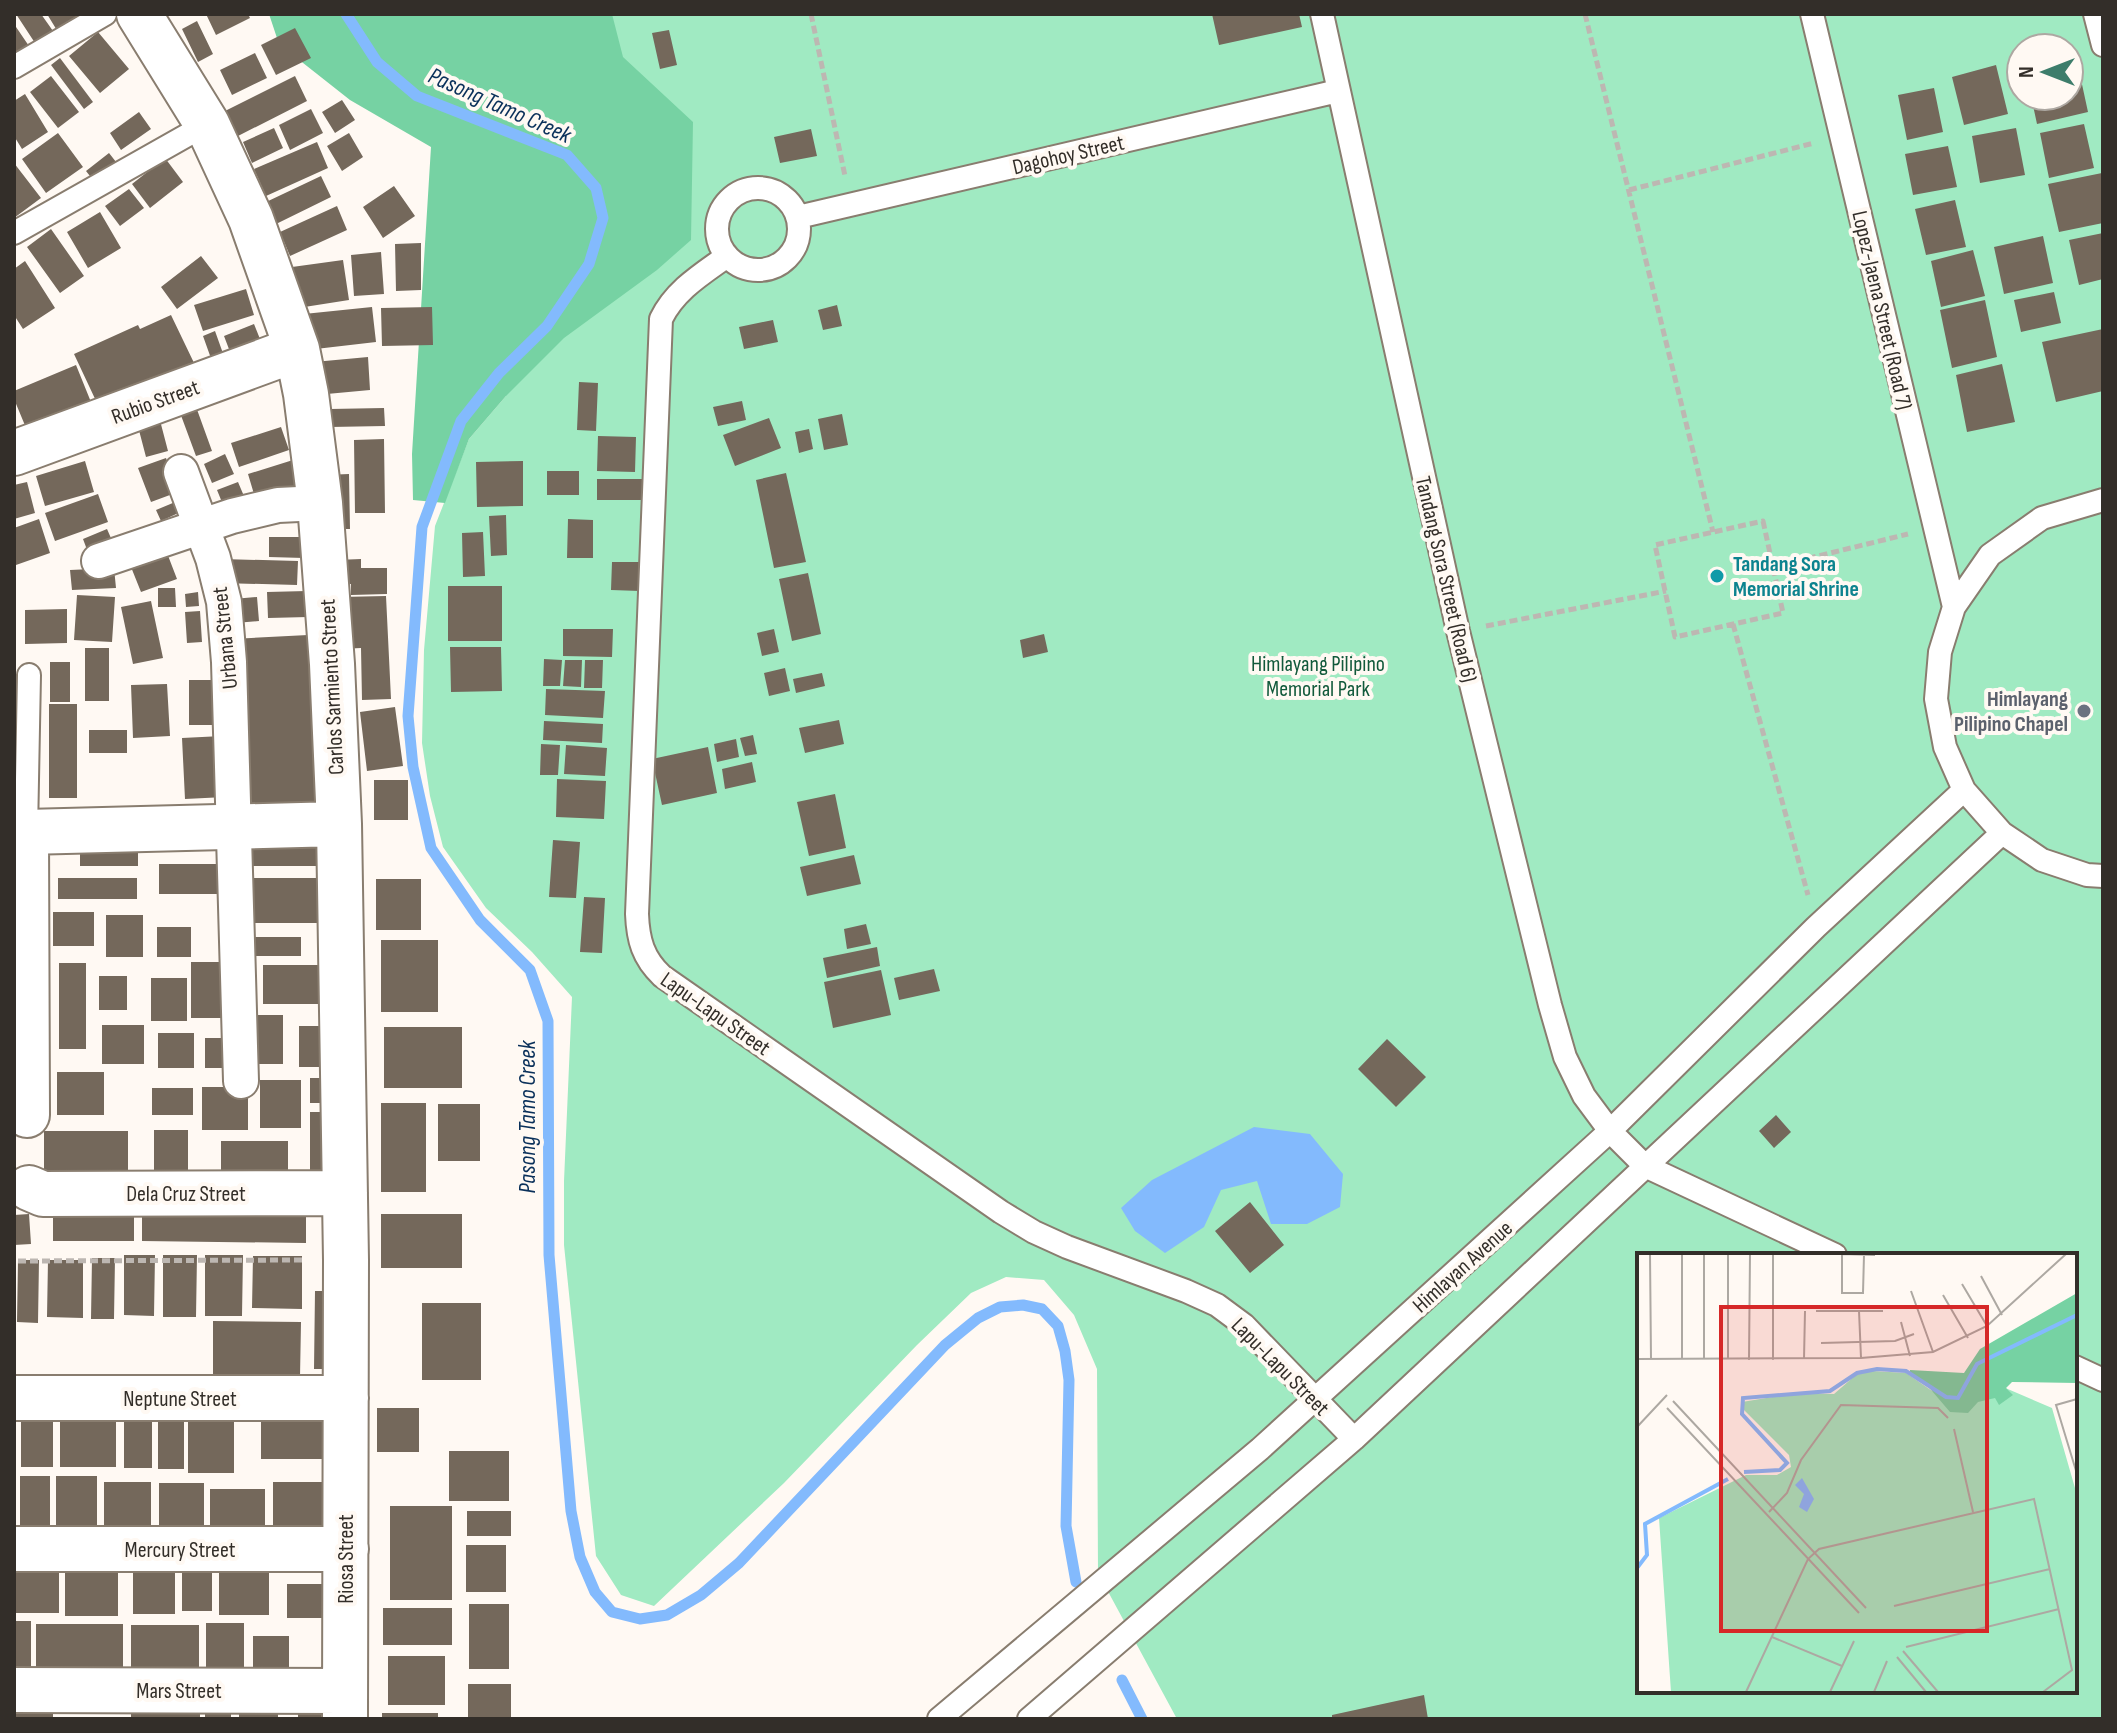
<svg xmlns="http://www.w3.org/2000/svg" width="2117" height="1733" font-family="'Sofia Sans Condensed',sans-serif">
	<rect width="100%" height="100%" fill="#fff9f3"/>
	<path fill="#a0eac2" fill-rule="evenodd" d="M471,14h1632v1705h-926l-79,-146 -1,-204 -23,-54 -30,-35 -38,-3 -35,16 -54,52 -133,138 -130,123 -33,-11 -25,-39 -32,-311v-64l8,-184 -40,-45 -46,-44 -43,-61 -13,-51 -8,-53 2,-93 11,-124 34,-87 37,-43zM2021,48h48v48h-48zM1639,1255h436v436h-436z"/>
	<path fill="#76d2a3" d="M269,14h343l11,43 70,65 -2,118 -34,30 -93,68 -58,58 -37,43 -24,64 -32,-3 -1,-46 19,-307 -81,-47 -71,-56z"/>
	<path fill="#83bafd" d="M1254,1127l56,7 33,40 -3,33 -33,17h-36l-14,-43 -36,9 -17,37 -39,26 -30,-22 -14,-23 31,-28z"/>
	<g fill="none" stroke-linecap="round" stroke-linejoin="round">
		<path stroke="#83bafd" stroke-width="11" d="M346,14l31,48 40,34 150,59 29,33 7,30 -14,46 -42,62 -48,47 -38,48 -39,106 -14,189 5,51 18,81 49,72 50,50 18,51 1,234 22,256 9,46 15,35 17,20 28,7 27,-4 34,-20 38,-32 206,-218 33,-27 22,-11 23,-2 19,4 16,17 7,25 4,29 -3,146 10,56
			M1122,1680l20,39"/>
	</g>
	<path fill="#74685b" d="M16,14h25l12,17 -18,12z
		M47,14h39l-28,18z
		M206,14h42l2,4 -34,17z
		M1212,14h87l3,13 -83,18z
		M197,21l16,33 -15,8 -16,-33z
		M14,24l17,25 -17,9z
		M295,28l16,30 -35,17 -15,-30z
		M669,30l8,35 -17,4 -8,-36z
		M98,32l31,37 -29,24 -31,-37z
		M2075,52l13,60 -51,12 -6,-28h38v-43z
		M255,53l12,25 -35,17 -12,-25z
		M60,58l33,44 -9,7 -33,-44z
		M1996,65l12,49 -44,11 -12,-48z
		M51,76l28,36 -21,16 -28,-36z
		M295,76l12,25 -69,35 -13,-25z
		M1934,88l9,44 -36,8 -9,-45z
		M25,94l23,38 -26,17 -8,-13v-35z
		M342,100l13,20 -20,13 -13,-21z
		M311,109l12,24 -33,17 -11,-25z
		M139,112l12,17 -30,21 -11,-17z
		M2084,124l10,44 -45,10 -9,-45z
		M274,128l9,20 -31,15 -9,-21z
		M2016,128l9,47 -45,8 -8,-47z
		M811,129l6,27 -37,7 -6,-26z
		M58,133l25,34 -37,26 -24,-34z
		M349,133l14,24 -21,14 -15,-25z
		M317,142l11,26 -62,28 -12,-27z
		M1948,146l9,41 -44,8 -8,-41z
		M109,153l11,14 -23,18 -11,-14z
		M165,158l18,24 -33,26 -18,-24z
		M14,163l27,35 -27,20z
		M2102,173l1,50 -44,9 -11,-48z
		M321,176l10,21 -57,28 -10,-22z
		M394,186l21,30 -32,22 -20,-31z
		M129,189l15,19 -24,18 -15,-20z
		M1955,200l11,47 -40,8 -11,-46z
		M337,206l10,24 -57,26 -10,-24z
		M100,212l21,36 -33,20 -21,-36z
		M51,229l33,47 -24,17 -33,-46z
		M2103,233v46l-24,6 -10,-45z
		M2043,236l10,47 -49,11 -10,-47z
		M421,243v47l-25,1 -1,-47z
		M1973,250l12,46 -44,11 -10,-46z
		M381,252l3,42 -30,2 -3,-41z
		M201,256l17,22 -41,31 -16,-22z
		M343,260l6,40 -51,8 -6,-41z
		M25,261l30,47 -32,21 -9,-14v-46z
		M246,289l8,26 -51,16 -9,-26z
		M2054,292l7,31 -40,9 -7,-32z
		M1985,300l12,57 -45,11 -12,-58z
		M837,305l5,21 -19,4 -5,-20z
		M372,307l4,35 -69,8 -3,-36z
		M432,307l1,38 -51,1 -1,-38z
		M171,315l24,50 -41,20 -3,-7 -54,25 -23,-49 64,-29 2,4z
		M773,320l5,22 -34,7 -5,-22z
		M254,324l8,20 -30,13 -8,-21z
		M2103,329v62l-47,11 -14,-60z
		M215,331l10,28 -12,5 -10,-28z
		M368,357l2,33 -54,5 -2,-33z
		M2002,364l13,58 -48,10 -11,-57z
		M76,365l17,42 -64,28 -15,-36v-8z
		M579,382l19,1 -2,48 -19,-1z
		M742,401l4,19 -28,6 -5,-19z
		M195,404l17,47 -16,5 -17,-46z
		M384,408l1,18 -55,1v-18z
		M157,409l11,42 -22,6 -11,-42z
		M842,414l6,31 -24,5 -6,-31z
		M769,418l12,30 -46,18 -12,-31z
		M281,427l8,23 -50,17 -8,-24z
		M809,429l4,20 -14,4 -4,-21z
		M598,436l38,1 -1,35 -38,-1z
		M384,439l1,74h-30l-1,-73z
		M225,454l9,20 -22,9 -8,-19z
		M166,458l12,34 -27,10 -13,-34z
		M293,460l9,30 -45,14 -9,-30z
		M85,461l9,31 -49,14 -9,-30z
		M523,461v45l-46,1 -1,-45z
		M547,471h32v24h-32z
		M786,473l20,89 -32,6 -18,-88z
		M349,474l1,55h-24l-1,-54z
		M597,479h45v21h-45z
		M27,482l8,31 -21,6v-34z
		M238,482l11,26 -21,9 -11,-27z
		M98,494l10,28 -53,19 -10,-28z
		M180,500l5,10 -24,11 -5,-11z
		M506,515l1,40 -16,1 -2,-40z
		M39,519l11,34 -34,12 -2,-37z
		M568,519l25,1v38h-26z
		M107,529l7,16 -25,10 -6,-16z
		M483,532l2,44 -22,1 -1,-44z
		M269,537h35v21l-35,-1z
		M167,553l10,26 -36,13 -10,-25z
		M222,559l76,2 -1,24 -76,-2z
		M361,559v9h26v26l-36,1v-11h-13l-1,-24z
		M612,562h28v29l-29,-1z
		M114,568l2,20 -44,2 -2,-20z
		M808,573l13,61 -29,7 -13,-62z
		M448,586h54v55h-54z
		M158,588h17l1,19h-18z
		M307,591l1,26 -40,1 -1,-26z
		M198,592l1,14 -13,1 -1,-13z
		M77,595l38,2 -3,45 -38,-2z
		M386,596l5,103 -29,1 -1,-52 -20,1 -1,-52z
		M257,597l2,24 -24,2 -2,-24z
		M151,601l12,57 -30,6 -12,-57z
		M67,609v34l-42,1v-34z
		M200,611l2,31 -15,1 -2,-31z
		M563,629h50l-1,28 -49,-1z
		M774,629l5,23 -17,4 -5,-23z
		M1044,634l4,18 -25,6 -3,-18z
		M308,635l10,182 -77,4 -9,-182z
		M450,647h51l1,44 -51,1z
		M85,648h24v53h-24z
		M544,659l18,1 -2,26h-17z
		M565,660h17l-1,27 -18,-1z
		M585,660h18l-1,28h-18z
		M50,662h20v40h-20z
		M785,668l5,23 -21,5 -5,-23z
		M822,673l3,13 -29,7 -3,-14z
		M189,680h32v45h-32z
		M167,684l3,52 -37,2 -2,-53z
		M546,689l59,2 -2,27 -58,-3z
		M49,704h28v94h-28z
		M395,707l8,59 -36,5 -7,-59z
		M839,720l5,24 -39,9 -6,-25z
		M544,721l59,3 -1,19 -59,-3z
		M14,722h10v63h-10z
		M89,730h38v23h-38z
		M753,735l4,19 -12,2 -5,-18z
		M222,736l3,61 -40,2 -3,-61z
		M736,739l3,18 -22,5 -3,-18z
		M541,744l19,1 -2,30h-18z
		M566,745l41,3 -2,28 -41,-2z
		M708,747l9,46 -55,12 -10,-46z
		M752,762l4,20 -31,7 -3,-20z
		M557,779l49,2 -2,38 -48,-2z
		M374,780h34v40h-34z
		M835,794l11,54 -37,8 -12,-54z
		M245,833h80v33h-80z
		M80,838h58v28h-58z
		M553,840l27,2 -4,56 -27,-1z
		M854,855l7,29 -54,12 -7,-29z
		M159,864h68v30h-68z
		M58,878h79v21h-79z
		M252,878h77v45h-77z
		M376,879h45v51h-45z
		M584,897l21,1 -3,55 -22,-1z
		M53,912h41v34h-41z
		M106,915h37v42h-37z
		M866,924l5,20 -24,5 -3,-20z
		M157,927h34v30h-34z
		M252,937h49v19h-49z
		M381,940h57v72h-57z
		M877,947l3,19 -53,12 -4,-20z
		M191,962h43v56h-43z
		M59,963h27v86h-27z
		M263,965h64v39h-64z
		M934,969l6,22 -41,9 -5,-22z
		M881,970l10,45 -58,13 -9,-46z
		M99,976h28v34h-28z
		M151,978h36v43h-36z
		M247,1015h36v49h-36z
		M102,1025h42v39h-42z
		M299,1026h34v41h-34z
		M384,1027h78v61h-78z
		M158,1033h36v35h-36z
		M205,1038h29v30h-29z
		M1387,1039l39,38 -30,30 -38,-38z
		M57,1072h47v43h-47z
		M310,1078h30v25h-30z
		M260,1080h41v48h-41z
		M202,1087h46v43h-46z
		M152,1088h41v27h-41z
		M381,1103h45v89h-45z
		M438,1104h42v57h-42z
		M310,1112h29v71h-29z
		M1776,1115l15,17 -17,16 -15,-17z
		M154,1130h34v41h-34z
		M44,1131h84v42h-84z
		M221,1141h67v41h-67z
		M53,1194h81v47h-81z
		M142,1197l164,2v44l-164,-2z
		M1250,1202l34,43 -34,28 -35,-42z
		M29,1214l2,30 -17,1v-30z
		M381,1214h81v54h-81z
		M124,1255h31l-1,61 -30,-1z
		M163,1255h34l-1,62h-33z
		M205,1255h38l-1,61h-37z
		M253,1256h49v53l-50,-1z
		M92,1258h23l-1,61h-23z
		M18,1260h21l-1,63 -21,-1z
		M48,1260h35v58l-36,-1z
		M315,1291h27l-1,78h-27z
		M422,1303h59v77h-59z
		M213,1321l88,1 -1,55 -87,-1z
		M377,1408h42v44h-42z
		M261,1413h68v46h-68z
		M60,1415h56v52h-56z
		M188,1415h46v58h-46z
		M124,1417h28v51h-28z
		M21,1418h32v49h-32z
		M158,1419h26v50h-26z
		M449,1451h60v50h-60z
		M20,1476h30v53h-30z
		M56,1476h41v52h-41z
		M104,1482h47v44h-47z
		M273,1482h69v60h-69z
		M159,1483h45v52h-45z
		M210,1489h55v52h-55z
		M390,1506h62v94h-62z
		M467,1511h44v25h-44z
		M466,1545h40v47h-40z
		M133,1561h42v53h-42z
		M65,1562h53v54h-53z
		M182,1562h30v49h-30z
		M14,1565h45v48h-45z
		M219,1568h50v47h-50z
		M287,1584h43v34h-43z
		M469,1604h40v65h-40z
		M383,1608h69v37h-69z
		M14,1621h17v47h-17z
		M206,1623h38v44h-38z
		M36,1624h87v47h-87z
		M131,1625h68v42h-68z
		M253,1636h36v35h-36z
		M388,1656h57v49h-57z
		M468,1684h43v35h-43z
		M1424,1695l4,24h-96v-4z
		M298,1699l39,20h-39z
		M14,1700h39v19h-39z
		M239,1701h39v18h-39z
		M131,1703h69v16h-69z
		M205,1703h26v16h-26z
		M382,1713h56v6h-56z"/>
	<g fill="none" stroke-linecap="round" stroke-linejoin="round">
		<defs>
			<path id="service" d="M1322,14l136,617 92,374 15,52 19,39 26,35 35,35 190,89
				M1812,14l142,593
				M2095,14l8,31
				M14,67l91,-53
				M717 229a41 41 0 1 1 82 0a41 41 0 1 1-82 0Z
				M798,217l540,-126
				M14,233l193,-109
				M727,256c-25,18 -52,34 -66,63l-24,595c1,26 6,44 25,62l339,236 33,20 33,15 119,44 31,14 27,20 110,114
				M2103,500l-61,18 -52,37 -36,52 -14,45 -4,47 9,48 19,43 38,43 40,27 45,15 16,1
				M26,832l3,-157
				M2075,1367l28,13
				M939,1719l321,-270 350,-318 206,-204 148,-137
				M1029,1719l325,-280 648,-606"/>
			<path id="pedestrian" d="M181,472l32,86 11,44 5,60 12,419
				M99,561l133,-45 46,-11 42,-2"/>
			<path id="minor" d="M139,14l68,110 44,95 46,130 9,45 14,109 12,161 7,160 7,436 -1,459
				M14,453l283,-104
				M27,1115l-1,-283 313,-8
				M29,1188l14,6 302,-1
				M14,1398h332
				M14,1549h332
				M14,1690l331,1"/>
		</defs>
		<use href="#service" stroke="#897d6f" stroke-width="26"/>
		<use href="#pedestrian" stroke="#897d6f" stroke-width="38"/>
		<use href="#minor" stroke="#897d6f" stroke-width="48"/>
		<path stroke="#bdb7b2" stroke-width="5" stroke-dasharray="8 4" stroke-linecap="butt" d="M811,14l34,162
			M1585,14l128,518
			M1629,190l185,-47
			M1763,521l20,92 -108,24 -20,-92z
			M1773,567l135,-33
			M1733,624l75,271
			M1486,626l180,-35
			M18,1261l287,-1"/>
		<use href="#service" stroke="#fff" stroke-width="22"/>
		<use href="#pedestrian" stroke="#fff" stroke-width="34"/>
		<use href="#minor" stroke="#fff" stroke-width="44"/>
	</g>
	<circle fill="#0f9aa8" stroke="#fff9f3" stroke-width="3" cx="1717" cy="576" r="8"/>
	<circle fill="#6b7280" stroke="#fff9f3" stroke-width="3" cx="2084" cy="711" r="8"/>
	<g text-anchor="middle" stroke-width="8" stroke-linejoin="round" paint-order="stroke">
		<g font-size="22" fill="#332e29" stroke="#fff9f3">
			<text transform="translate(1068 154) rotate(-13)" y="8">Dagohoy Street</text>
			<text transform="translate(1883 310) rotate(77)" y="8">Lopez-Jaena Street (Road 7)</text>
			<text transform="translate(155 401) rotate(-20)" y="8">Rubio Street</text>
			<text transform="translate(1447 579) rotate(77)" y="8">Tandang Sora Street (Road 6)</text>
			<text transform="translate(224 638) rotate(-96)" y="8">Urbana Street</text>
			<text transform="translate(331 687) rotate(-93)" y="8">Carlos Sarmiento Street</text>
			<text transform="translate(716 1013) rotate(35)" y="8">Lapu-Lapu Street</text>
			<text x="186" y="1201">Dela Cruz Street</text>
			<text transform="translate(1462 1266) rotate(-42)" y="8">Himlayan Avenue</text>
			<text transform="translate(1281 1366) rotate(45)" y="8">Lapu-Lapu Street</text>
			<text x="180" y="1406">Neptune Street</text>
			<text x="180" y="1557">Mercury Street</text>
			<text transform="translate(345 1559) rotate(-90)" y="8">Riosa Street</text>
			<text x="179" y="1698">Mars Street</text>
		</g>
		<g font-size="22" font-weight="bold" fill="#0d838f" stroke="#fff9f3" text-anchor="start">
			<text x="1733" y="571">Tandang Sora<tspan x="1733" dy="25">Memorial Shrine</tspan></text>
		</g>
		<g font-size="22" fill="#11593b" stroke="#fff9f3">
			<text x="1318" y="671">Himlayang Pilipino<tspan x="1318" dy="25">Memorial Park</tspan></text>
		</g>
		<g font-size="22" font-weight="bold" fill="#5b616d" stroke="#fff9f3" text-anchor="end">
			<text x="2068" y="706">Himlayang<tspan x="2068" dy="25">Pilipino Chapel</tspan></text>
		</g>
		<g font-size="24" font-style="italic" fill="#0a305a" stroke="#fff9f3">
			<text transform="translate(500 105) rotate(24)" y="8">Pasong Tamo Creek</text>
			<text transform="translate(527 1117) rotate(-90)" y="8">Pasong Tamo Creek</text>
		</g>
	</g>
	<g transform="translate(1637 1253)">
		<rect width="440" height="440" fill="#fff9f3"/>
		<path d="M236,118l33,2 29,20 47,-15 70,30 25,87v197h-406l-12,-174 87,-43h31l14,-8 -2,-12 -48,-48 1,-5 54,-9 38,1 23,-20z" fill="#a0eac2"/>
		<path d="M440,40v90l-65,-1 -6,6 7,7 -14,10 -4,-7 -17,4 -10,11 -18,-1 -24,-28 -16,-9v-5l54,3 16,-24z" fill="#76d2a3"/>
		<path d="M165,225l12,21 -7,13 -8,-5 5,-13 -9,-9z" fill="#83bafd"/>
		<path fill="none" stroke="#83bafd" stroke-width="4" d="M107,219l36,-2 7,-7 -45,-49 1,-16 87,-7 27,-18 20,-4 29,2 40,26 12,1 19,-34 100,-49M0,315l10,-13 -2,-31 83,-45"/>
		<path fill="none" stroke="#ada8a2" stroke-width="2" d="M13,1l1,105M45,1v105M227,2l-1,38h-21v-39l33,1M344,23l21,39M325,31l25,42M274,38l22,61M306,42l25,43M179,58h67M222,58l2,47M264,69l9,34M184,90l74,-2 19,-7M0,106l224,-1 72,-6 54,-26 79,-72M67,106v-105M91,106v-105M167,106l1,-48M112,107l1,-106M136,107v-106M440,146l-21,6 21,69M36,148l193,207M30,155l192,205M0,174l30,-32M317,176l19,83M132,259l18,-19 14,-33 40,-55 97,3 10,10M257,353l156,-37M135,384l70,29M269,394l153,-38M266,398l35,41M260,404l29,35M109,439l62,-133 11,-10 215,-50 38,171 -29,22M193,439l24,-51M237,439l13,-31"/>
		<path fill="#d62828" fill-opacity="0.15" stroke="#d62828" stroke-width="4" d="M84,54h266v324h-266z"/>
		<rect width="440" height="440" fill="none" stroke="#332e29" stroke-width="4"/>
	</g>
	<rect width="2117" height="1733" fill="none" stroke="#332e29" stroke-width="32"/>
	<g transform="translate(2045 72) rotate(270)"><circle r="38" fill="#fff9f3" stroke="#ada8a2" stroke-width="2"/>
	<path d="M0-6L14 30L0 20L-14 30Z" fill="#3d7d6b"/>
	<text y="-12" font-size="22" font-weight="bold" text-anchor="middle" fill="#332e29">N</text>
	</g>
</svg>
